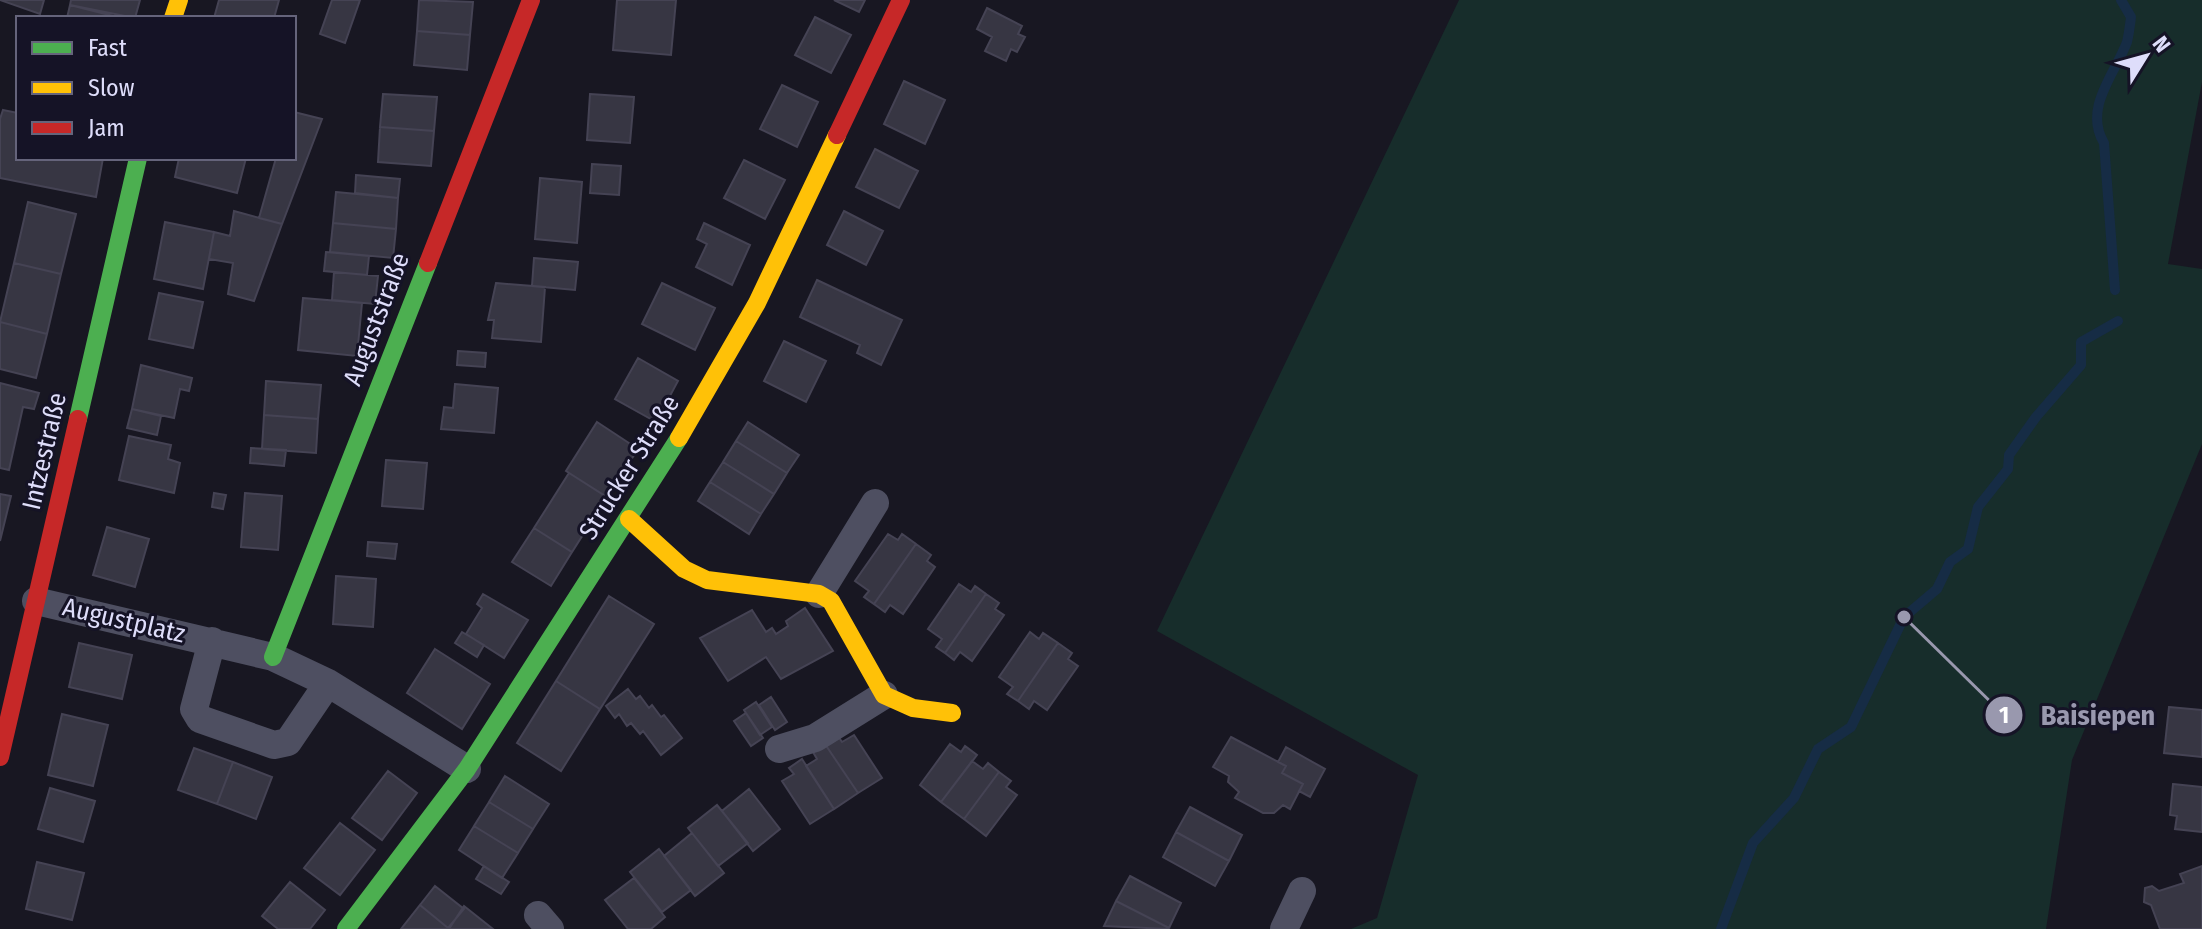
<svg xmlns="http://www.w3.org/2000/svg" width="2202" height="929" font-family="'Fira Sans Condensed',sans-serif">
	<rect width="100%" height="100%" fill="#181722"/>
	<path fill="#172d2b" d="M1459,0h743v82l-34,182 34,5v175l-130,316 -26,169h-695l26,-11 41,-143 -261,-144z"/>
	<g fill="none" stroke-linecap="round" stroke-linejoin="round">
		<path stroke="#162c45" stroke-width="10" d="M2115,290l-11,-147c-21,-35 11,-69 23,-101 2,-8 3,-17 4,-25l-10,-17
			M1721,929l32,-86 41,-45 24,-49 33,-22 53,-110 33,-28 13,-27 18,-13 10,-42 30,-38 1,-14 27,-38 45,-52v-23l37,-21"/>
	</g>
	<path fill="#373643" stroke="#454354" stroke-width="2" d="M0,0h44l-4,14z
		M71,0h69l-5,18 -65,-13z
		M219,0h60l-5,18h-60z
		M332,0h28l-15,43 -25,-9z
		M419,0l54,2 -3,33 -53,-4z
		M617,0h59l-5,55 -58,-5z
		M834,0h31l-6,12z
		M70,5l51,13h-54z
		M987,8l35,18 -4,8 7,3 -8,15 -6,-3 -5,12 -21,-10 7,-14 -15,-8z
		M815,17l36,18 -20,38 -36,-18z
		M417,31l53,4 -3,35 -53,-5z
		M904,81l41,19 -20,44 -41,-20z
		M782,85l36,17 -21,45 -37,-18z
		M383,94l54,3 -3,34 -54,-4z
		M590,94l44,3 -4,46 -43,-3z
		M3,110l15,3v45h85l-7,39 -96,-19v-59z
		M294,112l28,7 -40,105 -23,-6 17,-60h18z
		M380,127l54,4 -3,35 -53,-4z
		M875,149l43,22 -19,37 -43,-21z
		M179,158h67l-9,35 -62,-16z
		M744,160l41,20 -20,39 -41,-21z
		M592,164l29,2 -2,29 -29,-2z
		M356,175l44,4 -2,19 -43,-5z
		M540,178l42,4 -5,61 -42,-4z
		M336,192l62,6 -2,31 -63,-6z
		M28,202l48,12 -15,60 -47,-11z
		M234,211l48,13 -28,77 -26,-7 5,-31 -24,-4 5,-27 16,4z
		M844,211l39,20 -17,34 -39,-20z
		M165,222l49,10 -11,57 -49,-10z
		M333,223l63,6 -3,29 -63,-6z
		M704,223l46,22 -18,40 -36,-18 11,-23 -10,-5z
		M326,252l43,4 -2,19 -43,-4z
		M534,258l44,4 -3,28 -43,-4z
		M14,263l47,11 -14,60 -47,-12z
		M334,272l44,4 -3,28 -43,-4z
		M817,280l85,40 -21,45 -24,-12 3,-8 -60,-28z
		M496,283l49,4 -4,55 -49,-4 2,-18h-6z
		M662,283l53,25 -20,42 -53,-26z
		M159,293l44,9 -10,46 -44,-9z
		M303,298l59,5 -5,53 -59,-6z
		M0,322l47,12 -11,44 -36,-9z
		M784,341l42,20 -20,41 -42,-21z
		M458,351l28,2 -1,14 -28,-2z
		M638,358l40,23 -22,41 -41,-23z
		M141,365l51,13 -3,13 -9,-2 -6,29 -42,-9z
		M266,381l55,4 -3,34 -54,-4z
		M0,383l39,10 -5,16 -11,-2 -14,63 -9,-2z
		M455,384l43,4 -4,45 -53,-4 3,-22 9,1z
		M132,409l29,7 -4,19 -30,-7z
		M264,415l54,4 -2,34 -54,-4z
		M597,422l41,27 -31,48 -41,-26z
		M748,422l51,33 -12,18 -51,-32z
		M129,436l42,9 -3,14 12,4 -6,30 -55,-13z
		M736,441l51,32 -13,21 -51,-32z
		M251,448l35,2 -2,16 -34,-3z
		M386,460l41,3 -4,46 -41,-3z
		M723,462l51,32 -13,20 -51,-32z
		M569,473l38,24 -35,55 -38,-24z
		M710,482l51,32 -12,20 -51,-33z
		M214,493l12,2 -3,14 -11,-2z
		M245,493l37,3 -4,54 -37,-3z
		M0,494l11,2 -11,45z
		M107,527l42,12 -14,48 -42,-12z
		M534,528l38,24 -21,34 -39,-24z
		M888,534l10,6 4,-6 14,10 -42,60 -10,-7 5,-6 -14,-10z
		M368,542l29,2 -2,15 -28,-3z
		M916,544l15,11 -4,6 8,6 -32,47 -13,-9 -5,7 -11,-8z
		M336,576l40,3 -3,48 -40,-3z
		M959,584l12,8 4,-6 11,8 -41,59 -9,-6 6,-8 -14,-10z
		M483,594l45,26 -24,38 -38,-24 16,-26 -5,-4z
		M986,594l13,9 -4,6 9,6 -32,46 -12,-9 -6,8 -9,-7z
		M609,596l45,28 -54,85 -44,-28z
		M805,608l28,43 -52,28 -15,-22 -38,24 -28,-43 52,-28 14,22 6,-4 4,6 12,-8 -2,-5z
		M462,632l22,13 -7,12 -22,-14z
		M1030,632l9,7 4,-6 15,10 -40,58 -11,-7 6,-7 -14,-10z
		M79,643l53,12 -10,44 -53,-12z
		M1058,643l14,10 -4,6 10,7 -31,44 -13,-9 -5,8 -11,-8z
		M435,649l55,35 -28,45 -55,-36z
		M556,681l44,28 -39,62 -44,-28z
		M628,689l8,10 4,-3 9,12 3,-3 9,12 3,-2 18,23 -21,17 -18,-24 -3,3 -9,-11 -4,3 -8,-12 -4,4 -9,-12z
		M771,697l16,25 -12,8 -16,-25z
		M756,702l16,25 -12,8 -16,-25z
		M2169,707l33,3v47l-38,-4z
		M746,713l17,25 -12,8 -17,-25z
		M62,714l46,11 -15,61 -45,-11z
		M854,735l28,43 -24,15 -33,-49 13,-8 4,6z
		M1231,737l55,29 -4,7 21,11 -13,25 -7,-4 -9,8h-11l-28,-15 4,-6 -11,-10 1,-6 -16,-9z
		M825,744l33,49 -24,16 -28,-43 11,-7 -4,-7z
		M950,744l11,8 4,-6 12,9 -36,47 -21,-17z
		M1286,747l39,22 -15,28 -11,-6 4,-7 -21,-11 4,-7 -8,-4z
		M194,748l39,14 -16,42 -39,-14z
		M802,759l32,50 -24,15 -28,-43 12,-7 -5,-6z
		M972,761l11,8 5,-6 11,9 -35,47 -23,-17z
		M233,762l39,15 -16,42 -39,-15z
		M388,771l29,22 -35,47 -30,-22z
		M999,772l12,9 -5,6 11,8 -31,41 -22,-17z
		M505,776l44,28 -16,25 -44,-27z
		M2173,784l29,3v45l-27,-3 2,-13 -7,-1z
		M50,788l45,13 -12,41 -45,-13z
		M749,789l31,40 -27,22 -31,-40z
		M489,802l44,27 -15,24 -44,-27z
		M717,805l31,38 -30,23 -30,-38z
		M1190,807l52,28 -13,26 -53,-29z
		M340,823l35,27 -35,45 -36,-27z
		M474,826l44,27 -16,25 -43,-28z
		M1176,832l53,29 -14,25 -52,-29z
		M692,833l32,40 -29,23 -31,-40z
		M659,849l32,41 -29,22 -32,-40z
		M37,862l47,11 -12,47 -46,-11z
		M484,866l25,16 -8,12 -25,-15z
		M2202,866v63h-42l-9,-24 -7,-3 1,-14 7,-2 7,5 25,-8 -4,-9z
		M1130,876l51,27 -12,25 -53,-27z
		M634,878l31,39 -14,12h-23l-23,-29z
		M290,882l35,28 -15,19h-32l-16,-13z
		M435,886l29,23 -16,19 -28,-23z
		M1116,901l53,27 -1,1 -64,-3z
		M420,905l28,23 1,1h-48z
		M464,906l29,23h-44z"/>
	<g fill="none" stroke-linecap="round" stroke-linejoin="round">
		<path stroke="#4e4f61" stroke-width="28" d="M819,594l56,-91
			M36,601l237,56 55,26 139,86
			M212,641l-18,68 6,10 74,26 14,-3 40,-59
			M779,749l36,-11 69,-43
			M538,915l12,14
			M1284,929l18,-38"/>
		<path stroke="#4caf50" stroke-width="18" d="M78,419l60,-261
			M273,657l155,-394
			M346,929l121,-160 212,-331"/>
		<path stroke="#ffc107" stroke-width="18" d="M173,18l6,-18
			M679,438l78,-135 80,-168
			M629,519l55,50 23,11 112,14 12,7 53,94 29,13 39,5"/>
		<path stroke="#c62828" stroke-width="18" d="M837,135l64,-135
			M428,263l103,-263
			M0,757l78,-338"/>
	</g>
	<g text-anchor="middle" stroke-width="6" stroke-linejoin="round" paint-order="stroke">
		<g font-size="26" fill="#deddfa" stroke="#151326">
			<text transform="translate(376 319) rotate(-69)" y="9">Auguststraße</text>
			<text transform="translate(44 451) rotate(-77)" y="9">Intzestraße</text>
			<text transform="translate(629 467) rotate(-58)" y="9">Strucker Straße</text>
			<text transform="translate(124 620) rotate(13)" y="9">Augustplatz</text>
		</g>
	</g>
	<path fill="none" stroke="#9998ae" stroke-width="3" d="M1904 617L2004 715"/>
	<g fill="#9998ae" stroke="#151326" stroke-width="3">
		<circle cx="1904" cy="617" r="8"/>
		<circle cx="2004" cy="715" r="20"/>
	</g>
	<g font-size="24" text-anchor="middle" font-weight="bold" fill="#fff">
		<text x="2004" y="723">1</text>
	</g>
	<g font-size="28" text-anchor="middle" font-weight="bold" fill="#9998ae" stroke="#151326" stroke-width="6" stroke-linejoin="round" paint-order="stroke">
		<text x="2098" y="725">Baisiepen</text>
	</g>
	<rect x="16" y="16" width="280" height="144" fill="#151326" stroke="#65647b" stroke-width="2"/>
	<rect x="32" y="42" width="40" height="12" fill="#4caf50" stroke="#65647b" stroke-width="2"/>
	<text x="88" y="56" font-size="24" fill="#deddfa">Fast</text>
	<rect x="32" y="82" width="40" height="12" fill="#ffc107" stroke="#65647b" stroke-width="2"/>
	<text x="88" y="96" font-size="24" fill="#deddfa">Slow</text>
	<rect x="32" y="122" width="40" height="12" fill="#c62828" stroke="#65647b" stroke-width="2"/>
	<text x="88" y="136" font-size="24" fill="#deddfa">Jam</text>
	<g transform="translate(2146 56) rotate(53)" stroke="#151326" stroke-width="6" paint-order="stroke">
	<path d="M0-6L14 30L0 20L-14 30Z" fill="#deddfa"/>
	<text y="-12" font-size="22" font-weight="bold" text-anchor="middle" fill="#deddfa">N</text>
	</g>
</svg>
